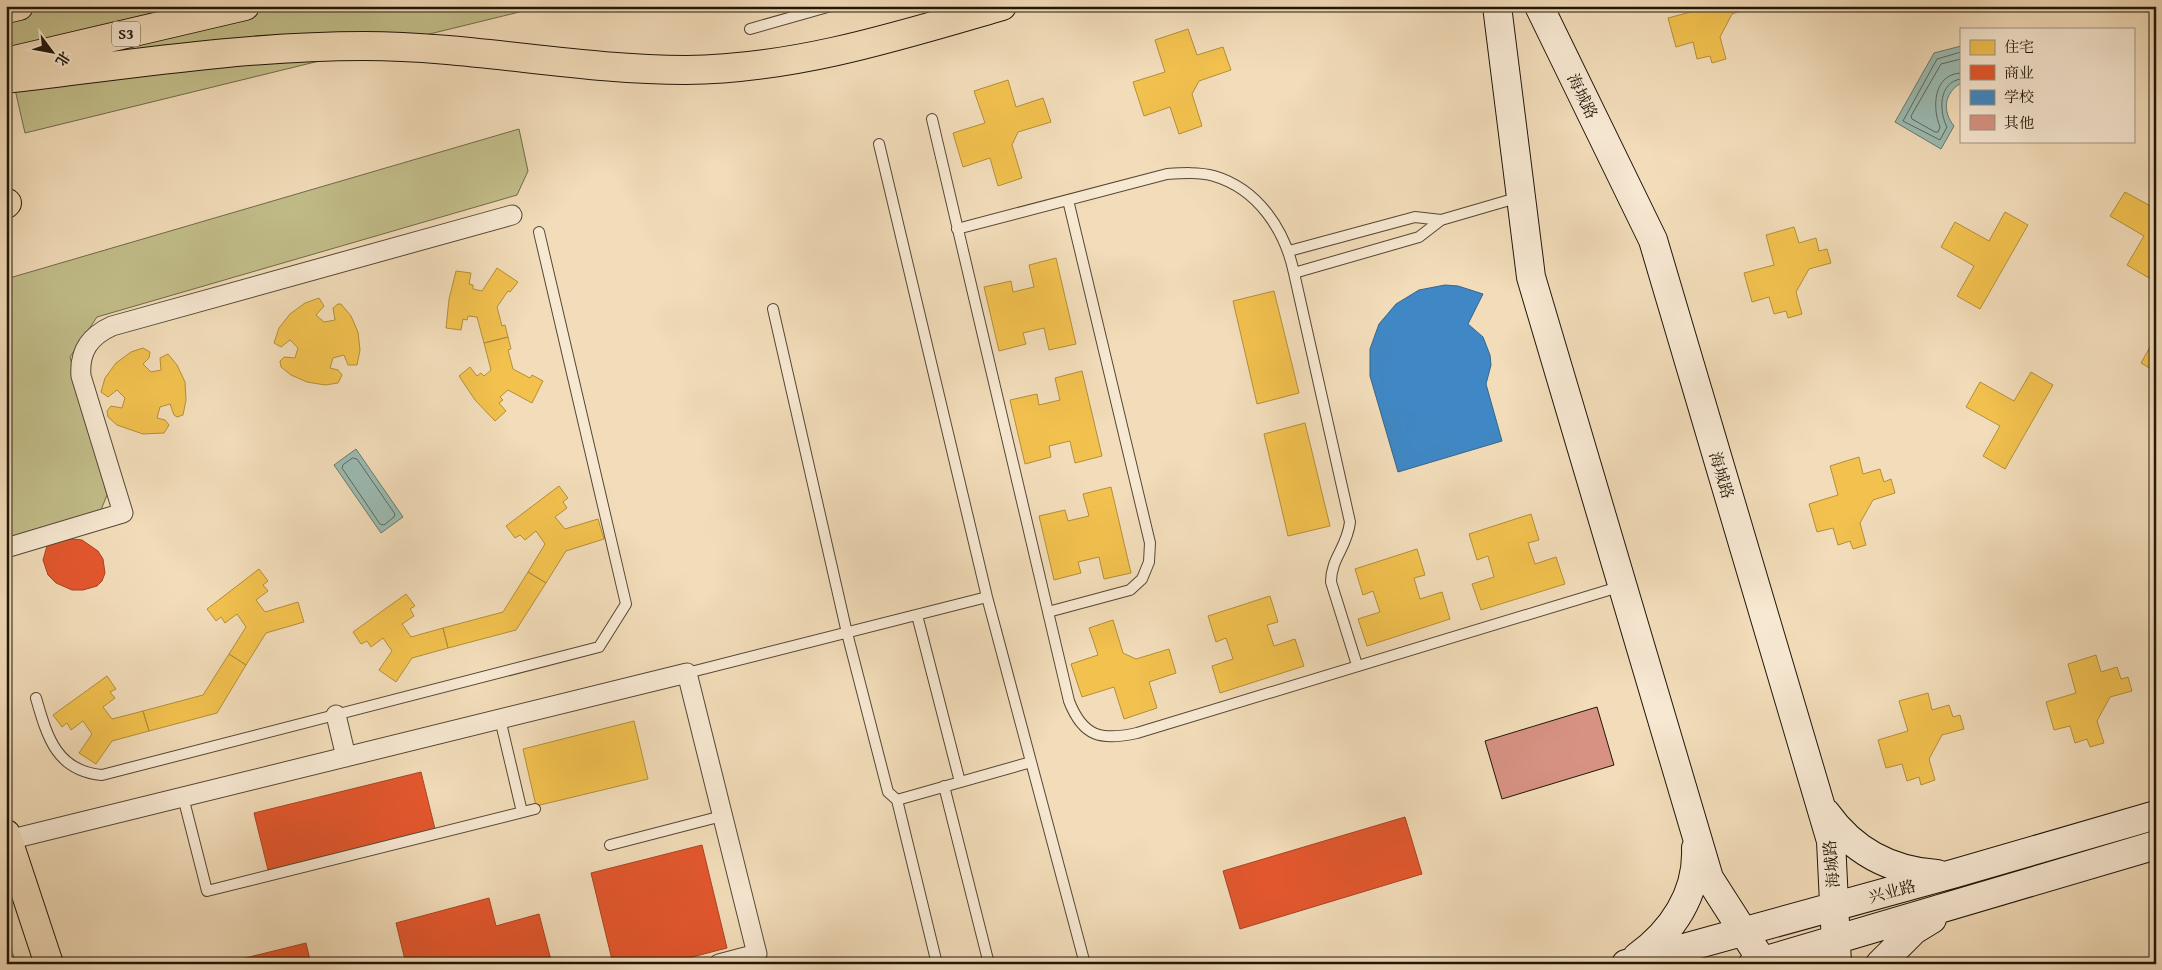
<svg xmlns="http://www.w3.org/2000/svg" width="2162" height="970" font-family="'Gentium Book Plus','Noto Serif SC',serif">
	<rect width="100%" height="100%" fill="#f2dcb9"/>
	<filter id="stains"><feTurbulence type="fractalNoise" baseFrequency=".004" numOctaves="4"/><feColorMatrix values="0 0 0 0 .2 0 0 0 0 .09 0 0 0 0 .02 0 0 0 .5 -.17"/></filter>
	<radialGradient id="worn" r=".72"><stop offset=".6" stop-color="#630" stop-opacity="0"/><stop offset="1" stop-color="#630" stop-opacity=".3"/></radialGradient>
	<path fill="#c2be8a" stroke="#716a49" d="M6,6h538l-519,127 -19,-83z
		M519,129l9,42 -11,24 -420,122 -27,40 37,138 -6,15 -95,29v-260z"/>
	<path fill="#9bbbb2" stroke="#6a796e" d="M1961,46v37c-17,10 -19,28 -7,43l-13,23 -46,-27 39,-69z
		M356,449l47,68 -22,16 -47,-68z
		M6,932l10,32h-10z"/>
	<path fill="#f2c14e" stroke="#b38e39" d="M1697,6h57l-22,8 -12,23 6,22 -14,4 -2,-7 -13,3 -4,-17 -17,5 -8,-29 30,-8z
		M1188,29l9,26 26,-8 8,23 -32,11 -7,13 10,32 -23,8 -9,-27 -26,9 -11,-34 32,-10 -10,-32z
		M1008,80l8,27 27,-9 8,24 -33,10 -6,13 10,33 -24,8 -8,-28 -27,9 -10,-34 32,-10 -11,-32z
		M2125,192l31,17v58l-7,11 -22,-13 17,-29 -34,-20z
		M2005,212l23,13 -48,84 -23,-13 17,-30 -33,-19 14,-25 34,19z
		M1794,227l5,16 17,-5 3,13 8,-2 4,14 -22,6 -13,23 6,22 -14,4 -2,-7 -12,3 -5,-17 -17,5 -8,-29 30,-8 -8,-30z
		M1056,258l20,86 -27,6 -5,-22 -21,5 3,11 -27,7 -15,-64 27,-6 2,11 21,-5 -5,-22z
		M497,268l21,14 -8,10 -2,-1 -11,16 5,19 3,-1 3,12 -24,6 -7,-26 -9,-1 -1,4 -4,-1 -2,11 -15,-2 3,-29 7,-28 15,2 -2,11 4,1v4l9,2z
		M1274,291l25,102 -42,11 -24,-103z
		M319,298l5,8 -8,9 8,7 11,-2 -2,-12 5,-4h3l10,12 7,16 2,18 -3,15h-9l-4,-10 -11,3 -3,10 8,2 4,5 -4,8 -13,2 -18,-3 -16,-7 -10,-8 -1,-6 4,-4 11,1 3,-10 -8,-8 -9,7 -7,-4 5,-15 11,-14 15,-11z
		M508,337l3,12 -3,1 5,19 17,9 2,-3 11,6 -11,22 -24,-13 -8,7 3,3 -4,3 7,8 -11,10 -20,-21 -16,-24 11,-9 7,9 4,-3 3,3 7,-6 -7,-27z
		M2155,338l1,1v33l-15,-9z
		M143,348l7,4 -1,6 -6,6 8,8 10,-2 -1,-12 8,-4 9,11 8,17 1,18 -3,15 -6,2 -3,-2 -4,-11 -10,3 -3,11 8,2 4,5 -5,8 -21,1 -26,-9 -9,-8 -1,-6 4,-5 11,2 3,-10 -8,-8 -9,7 -7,-5 4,-14 11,-15 15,-11z
		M1082,371l20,85 -27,7 -5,-22 -21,5 2,11 -26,7 -15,-64 27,-6 2,11 21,-5 -5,-22z
		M2031,372l22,13 -48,84 -22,-13 17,-30 -34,-19 14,-25 34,19z
		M1305,423l25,103 -42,10 -24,-102z
		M1859,457l4,17 17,-5 4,13 7,-3 4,14 -22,7 -13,23 6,22 -13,4 -3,-8 -12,4 -5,-17 -16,4 -8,-28 29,-9 -8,-29z
		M559,486l9,12 -5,4 4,6 -12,9 10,12 33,-10 6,20 -38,12 -20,32 -18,-11 17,-28 -9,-13 -11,9 -5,-5 -5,3 -9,-12z
		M1111,487l20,86 -27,6 -5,-22 -21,5 3,11 -27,7 -15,-64 26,-6 3,11 21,-5 -6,-22z
		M1531,514l8,26 -11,3 7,21 21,-7 9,27 -84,26 -9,-26 22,-7 -6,-21 -11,4 -8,-26z
		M1417,549l8,26 -11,3 6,21 22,-7 8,27 -83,27 -9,-27 22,-7 -7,-21 -10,4 -8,-26z
		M259,569l9,12 -5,4 5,6 -12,9 9,12 33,-10 6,20 -38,11 -20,32 -17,-11 17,-27 -9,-13 -12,9 -4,-6 -5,4 -9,-12z
		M528,572l18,11 -30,47 -68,18 -5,-20 60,-16z
		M406,594l9,12 -5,3 4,7 -12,8 9,13 32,-9 5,20 -36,10 -16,24 -17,-12 13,-19 -9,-13 -12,9 -4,-6 -6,3 -8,-12z
		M1270,596l8,26 -11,3 7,21 21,-7 9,27 -84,27 -8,-27 21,-7 -7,-21 -10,4 -8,-26z
		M1113,620l10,33 13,6 33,-10 7,24 -27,9 8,26 -33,11 -10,-32 -32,10 -11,-33 27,-9 -9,-27z
		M229,654l17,11 -29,48 -68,18 -6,-20 60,-16z
		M2096,655l5,17 16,-5 4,12 7,-2 4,14 -22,6 -13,24 7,22 -14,4 -3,-8 -12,4 -5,-17 -16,4 -8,-28 30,-9 -8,-29z
		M107,676l9,13 -6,3 5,6 -12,9 9,12 31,-8 6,20 -37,10 -16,23 -17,-11 13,-19 -9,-13 -12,9 -4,-7 -5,4 -9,-12z
		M1928,693l4,17 17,-5 4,12 7,-2 4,14 -22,6 -13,24 6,21 -14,5 -2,-8 -12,4 -5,-17 -16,4 -8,-28 30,-9 -9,-30z
		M634,721l14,58 -112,27 -13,-57z"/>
	<path fill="#e4572e" stroke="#a94423" d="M64,538l18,2 16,11 5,8 2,14 -3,8 -5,5 -14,4h-11l-16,-7 -8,-8 -5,-15 4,-14 8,-6z
		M421,772l14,57 -167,41 -14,-57z
		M1405,817l17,57 -182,55 -17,-58z
		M702,845l25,103 -62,16h-52l-22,-91z
		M489,898l7,28 43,-12 13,50h-146l-10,-41z
		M306,943l5,21h-90z"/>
	<path fill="#3f88c5" stroke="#36668c" d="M1445,285l13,1 25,8 -15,30 15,13 7,18 1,10 -5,19 16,57 -104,31 -28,-96v-27l9,-25 17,-20 23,-14z"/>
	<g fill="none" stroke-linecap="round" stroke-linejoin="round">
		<path stroke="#5e685d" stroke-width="1" d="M1961,52l-24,7 -34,62 37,19 7,-13c-8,-15 -9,-45 14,-48
			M1961,59l-20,5 -30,52 1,3 23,13h3l2,-5c-8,-19 -7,-53 21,-54
			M353,458l4,1 38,55 -1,3 -10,8 -4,-1 -38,-56 1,-3z"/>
	</g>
	<path fill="#d79283" stroke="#201608" d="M1597,707l17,58 -112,34 -17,-58z"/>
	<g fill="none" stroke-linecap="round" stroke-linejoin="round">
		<defs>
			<path id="service" d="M750,29l81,-23
				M932,119l137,582c14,36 32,40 68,32l485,-147
				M879,144l108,453 98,367
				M957,229l210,-55c16,-1 32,-2 47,2 44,13 71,54 80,97l56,249c-3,26 -19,36 -19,60l26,83
				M1289,251l126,-34 26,3 79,-23
				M1294,273l125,-36 22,-17
				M773,309l74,324 41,159 9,8 40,164
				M1048,612l82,-22 12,-11 7,-17 1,-19 -82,-343
				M917,615l43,167
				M687,673l300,-76
				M36,698c11,38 20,73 66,77l497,-128 27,-43 -87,-372
				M500,719l22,93
				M944,786l45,178
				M183,797l24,94 328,-82
				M897,800l134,-38
				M610,845l112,-29"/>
			<path id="minor" d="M6,548l117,-35 -42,-137c-2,-25 9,-40 31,-50l400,-111
				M336,715l10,42
				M8,840l679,-167 70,281 -38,10"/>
			<path id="secondary" d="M1497,6l34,271 178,601 55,86
				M1539,6l114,234 178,601 6,123
				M1826,813c27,38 65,58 111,61
				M1637,957c35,-25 61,-63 59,-109
				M1626,964l330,-91 200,-58
				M1753,964l403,-119
				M1880,964l34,-34 18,-11"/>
			<path id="primary" d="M6,204l1,-1
				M6,834l43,130"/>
			<path id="motorway" d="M6,9l13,-3
				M6,62l239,-56
				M6,79c119,-14 238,-33 358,-33 108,0 214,24 322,24 109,-1 213,-34 316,-64"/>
		</defs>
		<use href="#service" stroke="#544834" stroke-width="12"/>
		<use href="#minor" stroke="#544834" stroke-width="21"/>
		<use href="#secondary" stroke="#201608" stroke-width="30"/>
		<use href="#primary" stroke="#201608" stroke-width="30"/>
		<use href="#motorway" stroke="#201608" stroke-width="30"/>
		<use href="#service" stroke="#f7e8d2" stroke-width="10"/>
		<use href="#minor" stroke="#f7e8d2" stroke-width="19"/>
		<use href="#secondary" stroke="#f7e8d2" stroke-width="28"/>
		<use href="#primary" stroke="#f2dcb9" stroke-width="28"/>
		<use href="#motorway" stroke="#f2dcb9" stroke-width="28"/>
	</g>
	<g text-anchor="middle" stroke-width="5" stroke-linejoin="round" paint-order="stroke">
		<rect fill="#f7e8d2" stroke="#605545" stroke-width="1" x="112" y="21.5" width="28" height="25" rx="4"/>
		<g font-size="15" font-weight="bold" fill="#201608">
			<text x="126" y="39">S3</text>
		</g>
		<g font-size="16" fill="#201608" stroke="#f7e8d2">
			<text transform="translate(1583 96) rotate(64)" y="6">海城路</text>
			<text transform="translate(1722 475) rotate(73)" y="6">海城路</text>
			<text transform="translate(1831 864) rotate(-95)" y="6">海城路</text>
			<text transform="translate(1892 891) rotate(-15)" y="6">兴业路</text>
		</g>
	</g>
	<rect width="2162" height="970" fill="none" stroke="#f2dcb9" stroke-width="25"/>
	<rect x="8" y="8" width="2147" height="955" fill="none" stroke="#201608" stroke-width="2.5"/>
	<rect x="12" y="12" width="2137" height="945" fill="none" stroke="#201608"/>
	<rect x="1960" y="28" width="175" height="115" fill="#f7e8d2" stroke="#a19481"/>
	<rect x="1970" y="40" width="25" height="15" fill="#f2c14e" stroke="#a19481"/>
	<text x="2004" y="52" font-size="15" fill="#201608">住宅</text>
	<rect x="1970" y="65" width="25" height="15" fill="#e4572e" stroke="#a19481"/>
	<text x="2004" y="78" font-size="15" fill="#201608">商业</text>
	<rect x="1970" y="90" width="25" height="15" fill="#3f88c5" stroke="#a19481"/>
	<text x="2004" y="102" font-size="15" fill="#201608">学校</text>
	<rect x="1970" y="115" width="25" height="15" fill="#d79283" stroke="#a19481"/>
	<text x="2004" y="128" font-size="15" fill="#201608">其他</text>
	<g transform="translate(52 52) rotate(122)" stroke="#f7e8d2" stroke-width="4" paint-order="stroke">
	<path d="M0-4L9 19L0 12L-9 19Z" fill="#201608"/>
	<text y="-8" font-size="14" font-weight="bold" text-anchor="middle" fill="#201608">北</text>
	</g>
	<rect width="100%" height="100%" filter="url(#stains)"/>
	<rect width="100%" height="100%" fill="url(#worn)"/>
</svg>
